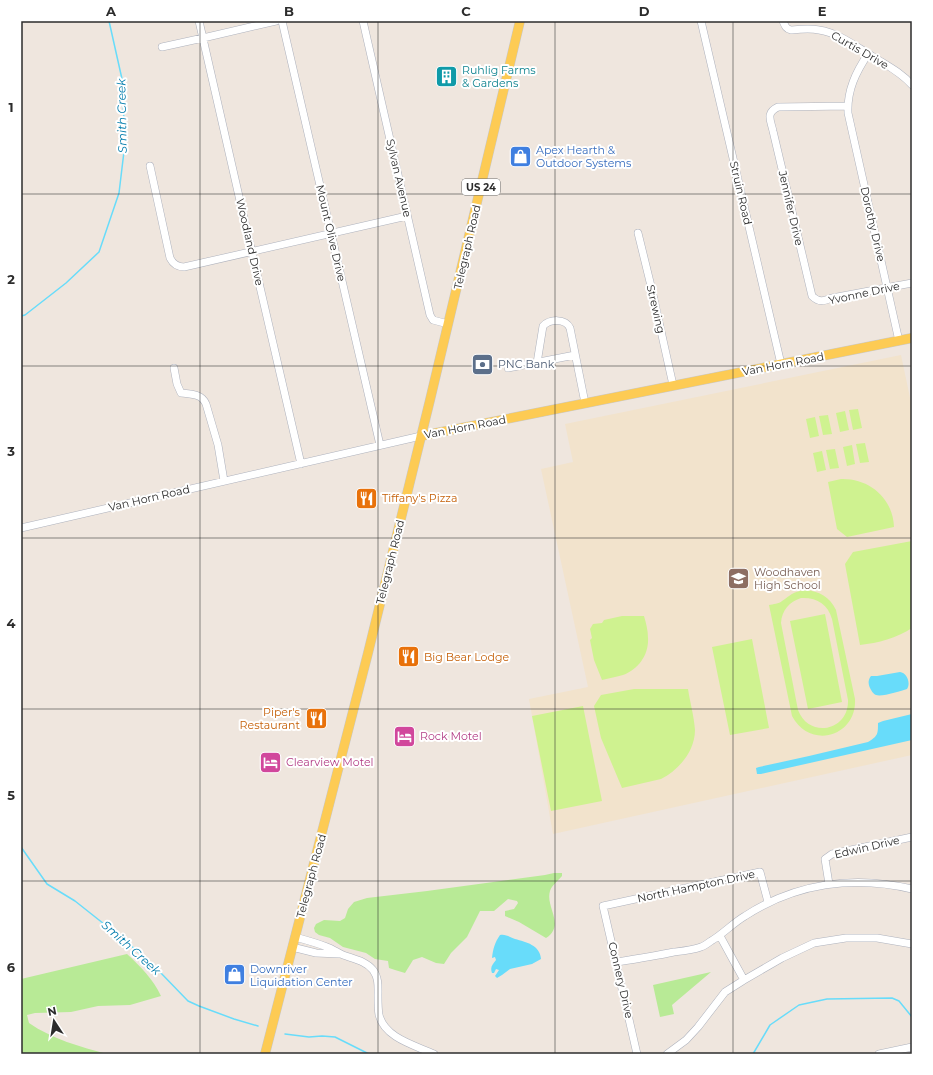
<svg xmlns="http://www.w3.org/2000/svg" width="933" height="1075" font-family="Montserrat,sans-serif">
	<rect width="100%" height="100%" fill="#efe6de"/>
	<path fill="#f2e3cc" d="M901,355l11,52v348l-359,79 -24,-135 59,-12 -47,-218 32,-7 -8,-38z"/>
	<path fill="#b8ea96" d="M554,873h8v3c-4,5 -10,9 -12,15 -5,16 16,34 -4,47l-27,-16 -14,-6v-5l9,-2 4,-6 -1,-2 -9,-2 -14,12h-14l-13,26 -16,16 -7,11 -8,-1 -14,-6 -9,3 -8,13 -10,-3 -6,-2 -1,-7 -13,-2 -9,-6 -23,-6 -13,-9 -11,-3 -4,-3 -1,-4 2,-4 8,-4 16,1 5,-3 3,-9 6,-7 13,-4 60,-7 118,-16z
		M127,954c14,13 26,25 34,42l-31,9 -32,1 -27,6 -36,1 -8,2 2,8c23,16 52,24 78,31h-86v-75z
		M711,972l-39,33 2,9 -14,3 -7,-32z"/>
	<path fill="#cff290" fill-rule="evenodd" d="M858,409l4,19 -9,2 -4,-20z
		M845,411l4,19 -9,2 -4,-19z
		M828,415l4,19 -9,1 -4,-19z
		M815,417l4,19 -9,2 -4,-19z
		M865,443l4,19 -9,1 -4,-19z
		M852,445l3,19 -8,2 -4,-19z
		M835,449l4,19 -9,1 -4,-19z
		M822,451l4,19 -9,2 -4,-19z
		M841,479c28,-1 52,19 53,48l-47,10 -10,-8 -9,-47z
		M912,541v87c-15,10 -34,15 -52,17l-15,-81 8,-12z
		M805,590c14,1 25,7 31,20l19,89c2,38 -45,51 -63,17l-23,-111c4,-1 10,-1 13,-4 9,-6 10,-9 23,-11zM801,598c15,-1 27,6 31,21l16,81c1,31 -39,39 -50,10l-17,-87c1,-13 8,-21 20,-25z
		M825,614l17,88 -34,7 -18,-88z
		M622,616h22c2,7 4,14 4,22 1,16 -9,31 -25,37 -6,2 -14,3 -21,5l-8,-20 -4,-20 2,-2 -2,-9 3,-5 9,-1 2,-3z
		M752,639l17,89 -39,7 -18,-88z
		M634,689h54c2,13 6,27 7,41 0,21 -16,40 -34,49l-39,9 -21,-50 -7,-32 7,-11z
		M583,706l19,95 -51,10 -19,-95z"/>
	<path fill="#68dcfa" d="M900,672c7,1 11,11 7,17 -6,2 -25,8 -31,6 -3,-1 -5,-5 -6,-7 -2,-5 -2,-8 1,-12h6z
		M912,714v26l-151,34h-4l-1,-6 3,-1 50,-11 59,-14c10,-6 10,-8 10,-19l5,-2z
		M500,935c6,-1 9,2 15,4 11,3 25,6 26,20l-9,5 -22,5 -8,6 -5,3 -2,-2 4,-6 -3,-1 -2,4h-2c-2,-6 0,-8 4,-13l-1,-3 -3,1c1,-9 3,-16 8,-23z"/>
	<g fill="none" stroke-linecap="round" stroke-linejoin="round">
		<path stroke="#68dcfa" stroke-width="1.5" d="M21,316l4,-1 41,-32 33,-31 20,-59 6,-50 -3,-64 -13,-58
			M21,847l26,37 28,17 53,42 30,27 30,31 11,5 35,13 24,7
			M285,1034l24,3 13,-1 13,1 34,17
			M753,1054l17,-29 29,-20 28,-6 65,-1 7,3 13,16"/>
		<defs>
			<path id="minor" d="M199,21l39,171 63,272
				M282,21l98,424
				M363,21l67,294 3,5 15,4
				M701,21l80,343
				M783,21c2,5 3,8 8,9 10,-1 19,-2 28,0 20,3 36,16 53,26 14,9 29,16 40,29
				M162,47l41,-9 73,-17
				M868,54c-12,18 -21,36 -20,59l51,228
				M848,106l-70,1c-13,6 -7,14 -5,24l39,165c7,7 12,5 20,2l80,-15
				M150,166l20,92c3,6 8,9 14,9l223,-51
				M638,233l13,53 22,99
				M537,363l6,-37c7,-7 22,-8 27,2l15,75
				M174,368l3,16 4,9c10,1 21,1 25,11l12,41 6,36
				M508,368l67,-13
				M21,528l400,-92
				M829,884l-4,-25 7,-5 80,-17
				M720,936l24,44
				M295,937c11,3 22,6 32,10 6,2 11,6 16,8 11,4 23,6 30,15 6,8 5,17 5,26 0,7 0,13 1,19 6,23 35,30 55,39
				M292,947l24,6 23,1
				M617,962c19,-3 38,-6 57,-10 9,-1 19,-2 27,-5 3,-1 7,-4 10,-6 12,-7 22,-18 34,-25 51,-33 109,-41 167,-27
				M637,1054l-34,-148 157,-34 8,30
				M667,1054l19,-14 12,-13 27,-35 19,-12 38,-22 32,-15 32,-5h31l35,6
				M879,1054l33,-7"/>
			<path id="major" d="M421,436l491,-98
				M265,1054l103,-401 62,-253 90,-379"/>
		</defs>
		<use href="#minor" stroke="#aeb2bd" stroke-width="8"/>
		<use href="#major" stroke="#c8c8c8" stroke-width="10"/>
		<use href="#minor" stroke="#fff" stroke-width="7"/>
		<use href="#major" stroke="#fdcb54" stroke-width="9"/>
	</g>
	<path fill="none" stroke="#2c2c2c" stroke-width="1" stroke-opacity="0.55" d="M200,21v1033M378,21v1033M555,21v1033M733,21v1033M21,194h891M21,366h891M21,538h891M21,709h891M21,881h891"/>
	<defs>
		<symbol id="building-square" viewBox="-11 -11 22 22"><rect x="-9" y="-9" width="18" height="18" rx="4" fill="#0f9aa8" stroke="#fff"/><path d="M-4-6H4V6H1V3H-1V6H-4ZM-2.5-4.3h1.7v1.8h-1.7ZM.8-4.3h1.7v1.8H.8ZM-2.5-1h1.7V.8h-1.7ZM.8-1h1.7V.8H.8Z" fill="#fff"/></symbol>
		<symbol id="shop-square" viewBox="-11 -11 22 22"><rect x="-9" y="-9" width="18" height="18" rx="4" fill="#3f7fe0" stroke="#fff"/><path d="M-5-2.5h2.3a2.7 3.5 0 0 1 5.4 0H5L5.5 6h-11ZM-1.5-2.5h3a1.5 2.3 0 0 0-3 0Z" fill="#fff"/></symbol>
		<symbol id="bank-square" viewBox="-11 -11 22 22"><rect x="-9" y="-9" width="18" height="18" rx="4" fill="#5c6f8a" stroke="#fff"/><path d="M-6-4H6V4H-6ZM0-2.3a2.3 2.3 0 1 0 0 4.6a2.3 2.3 0 1 0 0-4.6Z" fill="#fff"/></symbol>
		<symbol id="restaurant-square" viewBox="-11 -11 22 22"><rect x="-9" y="-9" width="18" height="18" rx="4" fill="#e8710a" stroke="#fff"/><path d="M-5-6h1v4h1v-4h1v4h1v-4h1v5L-1.5 .5V6h-2V.5L-5-1ZM5-6V6H3V1.5H1.5Q1.5-4 5-6Z" fill="#fff"/></symbol>
		<symbol id="school-square" viewBox="-11 -11 22 22"><rect x="-9" y="-9" width="18" height="18" rx="4" fill="#8d6e63" stroke="#fff"/><path d="M0-5L7-2L0 1L-7-2ZM-4 1L0 2.5L4 1V4Q0 6-4 4Z" fill="#fff"/></symbol>
		<symbol id="hotel-square" viewBox="-11 -11 22 22"><rect x="-9" y="-9" width="18" height="18" rx="4" fill="#d1479c" stroke="#fff"/><path d="M-6-4.5h1.5V1H6V5H4.5V3h-9V5H-6ZM-4 0a1.8 1.8 0 1 1 3.6 0ZM.5 0V-2.5h3Q6-2.5 6 0Z" fill="#fff"/></symbol>
	</defs>
	<g fill-rule="evenodd">
		<use href="#building-square" x="434" y="64" width="25" height="25"/>
		<use href="#shop-square" x="508" y="144" width="25" height="25"/>
		<use href="#bank-square" x="470" y="352" width="25" height="25"/>
		<use href="#restaurant-square" x="354" y="486" width="25" height="25"/>
		<use href="#school-square" x="726" y="566" width="25" height="25"/>
		<use href="#restaurant-square" x="396" y="644" width="25" height="25"/>
		<use href="#restaurant-square" x="304" y="706" width="25" height="25"/>
		<use href="#hotel-square" x="392" y="724" width="25" height="25"/>
		<use href="#hotel-square" x="258" y="750" width="25" height="25"/>
		<use href="#shop-square" x="222" y="962" width="25" height="25"/>
	</g>
	<g text-anchor="middle" stroke-width="4" stroke-linejoin="round" paint-order="stroke">
		<rect fill="#fff" stroke="#6b6b6b" stroke-width="1" x="462" y="179" width="38" height="16" rx="3"/>
		<g font-size="10" font-weight="bold" fill="#2c2c2c">
			<text x="481" y="191">US 24</text>
		</g>
		<g font-size="11" fill="#2c2c2c" stroke="#fff">
			<text transform="translate(860 50) rotate(30)" y="4">Curtis Drive</text>
			<text transform="translate(399 178) rotate(77)" y="4">Sylvan Avenue</text>
			<text transform="translate(741 193) rotate(77)" y="4">Struin Road</text>
			<text transform="translate(791 208) rotate(77)" y="4">Jennifer Drive</text>
			<text transform="translate(873 224) rotate(77)" y="4">Dorothy Drive</text>
			<text transform="translate(331 233) rotate(77)" y="4">Mount Olive Drive</text>
			<text transform="translate(250 242) rotate(77)" y="4">Woodland Drive</text>
			<text transform="translate(467 247) rotate(-77)" y="4">Telegraph Road</text>
			<text transform="translate(864 293) rotate(-12)" y="4">Yvonne Drive</text>
			<text transform="translate(656 309) rotate(77)" y="4">Strewing</text>
			<text transform="translate(783 364) rotate(-11)" y="4">Van Horn Road</text>
			<text transform="translate(465 427) rotate(-11)" y="4">Van Horn Road</text>
			<text transform="translate(149 498) rotate(-13)" y="4">Van Horn Road</text>
			<text transform="translate(390 562) rotate(-76)" y="4">Telegraph Road</text>
			<text transform="translate(867 847) rotate(-13)" y="4">Edwin Drive</text>
			<text transform="translate(311 876) rotate(-75)" y="4">Telegraph Road</text>
			<text transform="translate(696 886) rotate(-12)" y="4">North Hampton Drive</text>
			<text transform="translate(621 980) rotate(77)" y="4">Connery Drive</text>
		</g>
		<g font-size="11" fill="#0d838f" stroke="#fff" text-anchor="start">
			<text x="462" y="74">Ruhlig Farms<tspan x="462" dy="13">&amp; Gardens</tspan></text>
		</g>
		<g font-size="11" fill="#366cbe" stroke="#fff" text-anchor="start">
			<text x="536" y="154">Apex Hearth &amp;<tspan x="536" dy="13">Outdoor Systems</tspan></text>
			<text x="250" y="973">Downriver<tspan x="250" dy="13">Liquidation Center</tspan></text>
		</g>
		<g font-size="11" fill="#4e5e75" stroke="#fff" text-anchor="start">
			<text x="498" y="368">PNC Bank</text>
		</g>
		<g font-size="11" fill="#c56008" stroke="#fff" text-anchor="start">
			<text x="382" y="502">Tiffany's Pizza</text>
			<text x="424" y="661">Big Bear Lodge</text>
			<text x="300" y="716" text-anchor="end">Piper's<tspan x="300" dy="13">Restaurant</tspan></text>
		</g>
		<g font-size="11" fill="#785e54" stroke="#fff" text-anchor="start">
			<text x="754" y="576">Woodhaven<tspan x="754" dy="13">High School</tspan></text>
		</g>
		<g font-size="11" fill="#b23c85" stroke="#fff" text-anchor="start">
			<text x="420" y="740">Rock Motel</text>
			<text x="286" y="766">Clearview Motel</text>
		</g>
		<g font-size="12" font-style="italic" fill="#017cac" stroke="#fff">
			<text transform="translate(122 116) rotate(-91)" y="4">Smith Creek</text>
			<text transform="translate(131 948) rotate(42)" y="4">Smith Creek</text>
		</g>
	</g>
	<rect width="933" height="1075" fill="none" stroke="#ffffff" stroke-width="44"/>
	<g transform="translate(54 1021) rotate(348)" stroke="#ffffff" stroke-width="3" paint-order="stroke">
	<path d="M0-3L7 15L0 10L-7 15Z" fill="#2c2c2c"/>
	<text y="-6" font-size="11" font-weight="bold" text-anchor="middle" fill="#2c2c2c">N</text>
	</g>
	<rect x="22" y="22" width="889" height="1031" fill="none" stroke="#2c2c2c" stroke-width="1.5"/>
	<g font-size="13" text-anchor="middle" font-weight="bold" fill="#2c2c2c">
		<text x="111" y="16">A</text>
		<text x="289" y="16">B</text>
		<text x="466" y="16">C</text>
		<text x="644" y="16">D</text>
		<text x="822" y="16">E</text>
		<text x="11" y="112">1</text>
		<text x="11" y="284">2</text>
		<text x="11" y="456">3</text>
		<text x="11" y="628">4</text>
		<text x="11" y="800">5</text>
		<text x="11" y="972">6</text>
	</g>
</svg>
